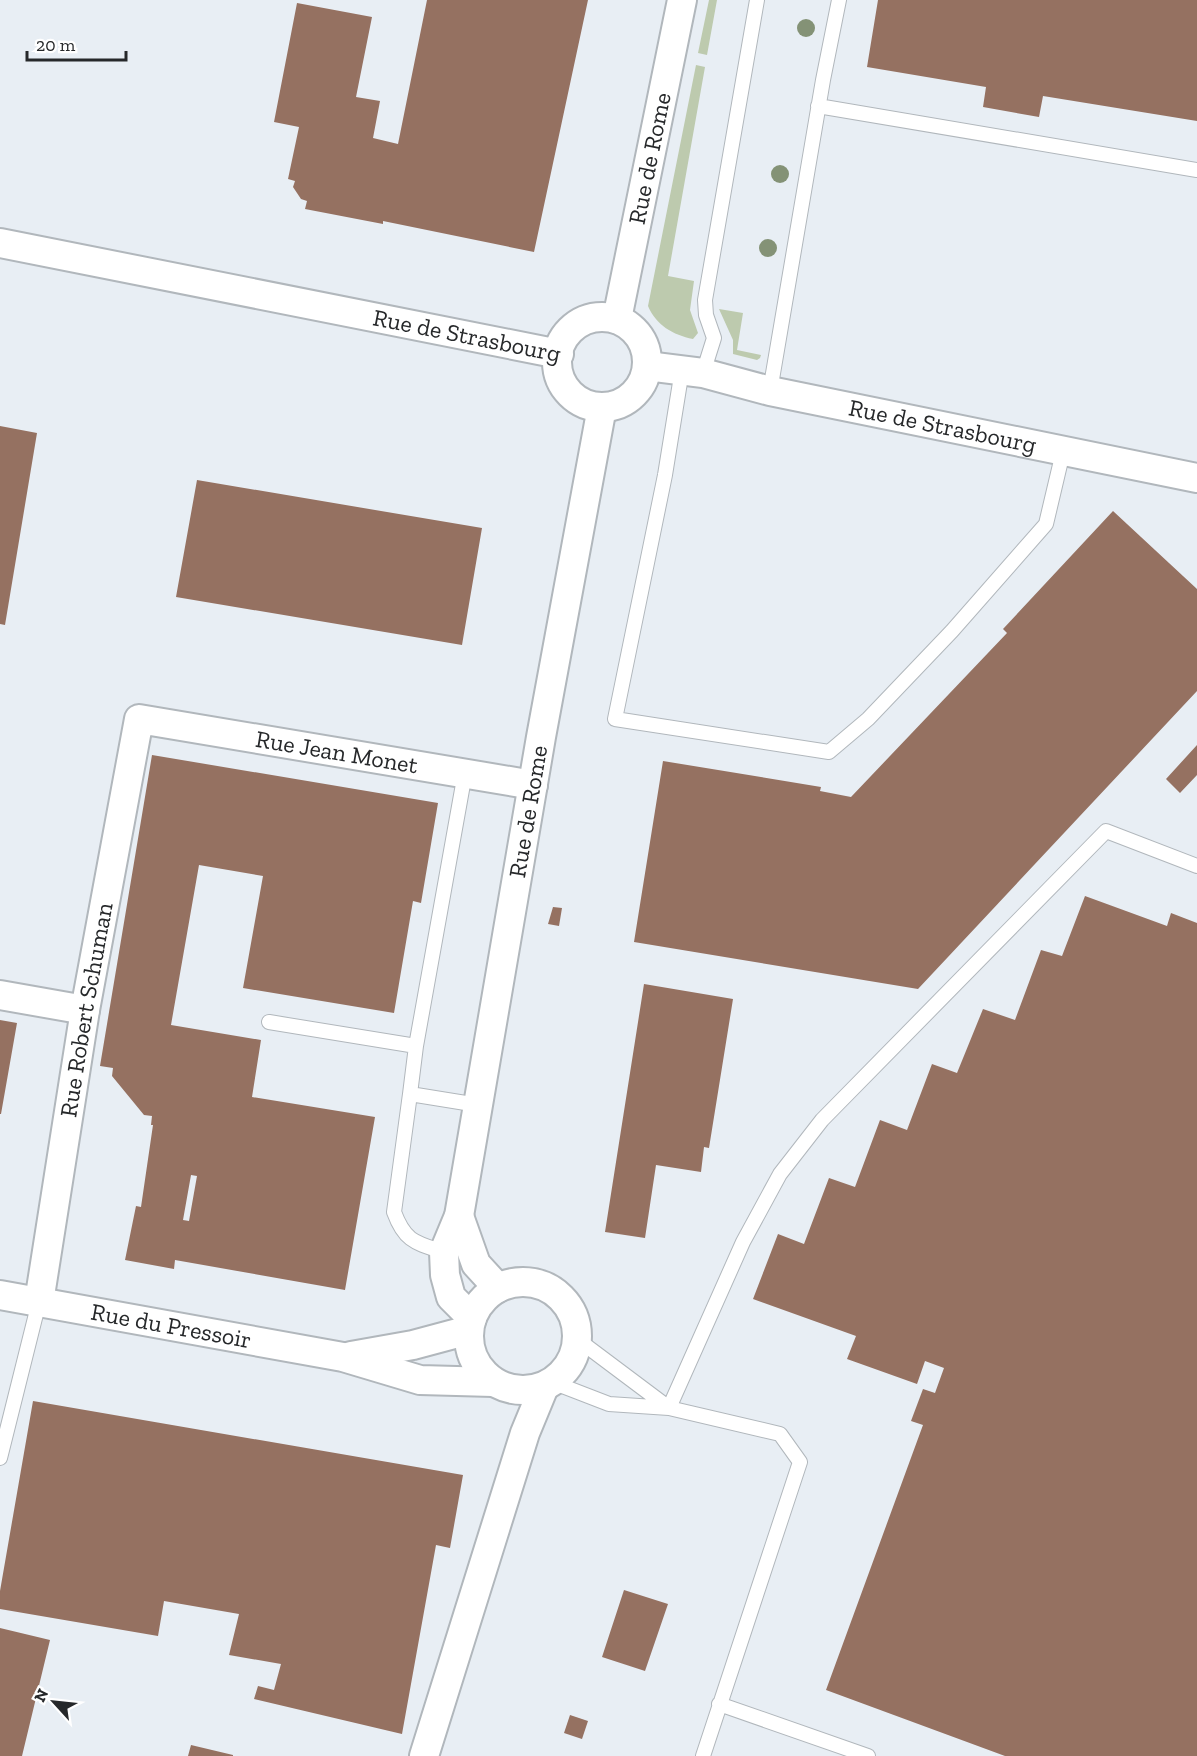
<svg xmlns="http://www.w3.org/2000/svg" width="1197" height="1756" font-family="'Zilla Slab',serif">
	<rect width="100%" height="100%" fill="#e8eef4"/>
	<path fill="#bdcaae" d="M709,0h8l-10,55 -9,-2z
		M696,65l9,2 -37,209 26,5 -4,29 8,23 -5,6c-20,-4 -37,-14 -45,-33z
		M719,309l24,4 -6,37 24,5 -1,3 -3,2 -24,-6v-14z"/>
	<path fill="#957161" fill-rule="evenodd" d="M427,0h161l-54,252 -151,-31v3l-78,-15 2,-8 -6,-2 -8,-12 2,-6 -7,-2 11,-52 -25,-5 23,-119 75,14 -16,80 24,4 -7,37 25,6z
		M878,0h319v121l-154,-25 -4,21 -56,-10 3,-20 -119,-20z
		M0,426l37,7 -32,192 -5,-1z
		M197,480l285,48 -20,117 -286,-48z
		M1113,511l84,78v102l-279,298 -284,-47 29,-181 158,26 -1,4 31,6 156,-164 -4,-4z
		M1197,745v30l-17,18 -14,-14z
		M152,755l286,48 -17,100 -8,-2 -19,112 -151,-25 20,-112 -64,-11 -28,160 90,15 -9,57 123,20 -30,173 -170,-30 -1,9 -49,-9 11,-54 5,1 12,-82h-2l1,-9 -8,-1 -32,-39 1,-8 -13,-2zM191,1175l6,1 -8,45 -6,-1z
		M1085,896l82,30 4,-13 26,10v833h-192l-179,-66 97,-265 -12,-4 12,-32 12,4 9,-25 -19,-7 -8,23 -70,-25 9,-23 -103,-37 25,-65 26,10 25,-66 26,9 25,-67 27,10 25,-66 25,9 26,-64 32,11 26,-70 21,6z
		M553,907l9,1 -3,18 -11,-2z
		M644,984l89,15 -24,149 -5,-1 -3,25 -45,-7 -11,73 -40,-6z
		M0,1020l17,3 -16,91h-1z
		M33,1401l430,74 -13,73 -14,-3 -34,189 -148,-35 4,-13 16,4 7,-26 -52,-9 10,-41 -75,-13 -6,35 -158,-27v-18z
		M624,1590l44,14 -23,67 -43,-14z
		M0,1628l50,12 -28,116h-22z
		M570,1715l18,6 -6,18 -18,-6z
		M191,1745l42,10v1h-45z"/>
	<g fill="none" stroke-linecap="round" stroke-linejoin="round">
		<defs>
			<path id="lane" d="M818,106l379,64
				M682,370l-17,105 -50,244 214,33 39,-33 84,-88 94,-107 17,-72
				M703,373l11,-35 -8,-23 -1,-15 52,-300
				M770,391l53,-311 16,-80
				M465,773l-49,273 -6,48 68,11
				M269,1022l147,24
				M410,1094l-16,118c11,30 22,31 50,40
				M577,1339l92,69
				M552,1382l57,22 60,4 111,26 20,28 -97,294
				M669,1408l74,-166 37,-68 42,-54 284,-289 91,35
				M0,1458l39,-156
				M719,1704l149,52"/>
			<g id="street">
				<path id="s1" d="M0,243l559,111"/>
				<circle cx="602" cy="362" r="45"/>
				<path id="s2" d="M617,319l65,-319"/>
				<path id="s3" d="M647,366l56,7 67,18 427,87"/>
				<path d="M0,995l85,15"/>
				<path d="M459,1216l17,48 22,24"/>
				<circle cx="523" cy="1336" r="54"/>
				<path id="s4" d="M0,1295l343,62 77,23 73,2"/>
				<path id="s5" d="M39,1302l46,-292 54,-291 394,66"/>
				<path id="s6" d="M472,1318l-21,-21 -6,-22 -1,-23 15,-36 82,-479 61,-330"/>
				<path d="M351,1356l62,-11 56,-15"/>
				<path d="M424,1756l101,-323 19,-46"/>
			</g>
		</defs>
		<use href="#lane" stroke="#b1b7bc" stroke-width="16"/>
		<use href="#street" stroke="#b1b7bc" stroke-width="32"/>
		<use href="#lane" stroke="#fff" stroke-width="14"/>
		<use href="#street" stroke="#fff" stroke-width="28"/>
	</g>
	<g fill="#849276">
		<circle cx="806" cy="28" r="9"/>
		<circle cx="780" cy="174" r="9"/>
		<circle cx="768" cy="248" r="9"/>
	</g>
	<g text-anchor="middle" stroke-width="4.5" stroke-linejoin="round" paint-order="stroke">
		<g font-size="24" fill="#26282a" stroke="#fff">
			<text dy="8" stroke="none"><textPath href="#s2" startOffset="164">Rue de Rome</textPath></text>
			<text dy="8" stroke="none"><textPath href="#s1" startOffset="476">Rue de Strasbourg</textPath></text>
			<text dy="8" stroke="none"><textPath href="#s3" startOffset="302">Rue de Strasbourg</textPath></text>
			<text dy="8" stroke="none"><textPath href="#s5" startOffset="792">Rue Jean Monet</textPath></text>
			<text dy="8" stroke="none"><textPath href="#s6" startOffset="525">Rue de Rome</textPath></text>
			<text dy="8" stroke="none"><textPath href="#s5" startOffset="296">Rue Robert Schuman</textPath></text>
			<text dy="8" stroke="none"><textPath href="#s4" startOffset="174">Rue du Pressoir</textPath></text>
		</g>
	</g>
	<g transform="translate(54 1702) rotate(297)" stroke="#ffffff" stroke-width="4.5" paint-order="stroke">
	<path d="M0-4.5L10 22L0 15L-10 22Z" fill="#26282a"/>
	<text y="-9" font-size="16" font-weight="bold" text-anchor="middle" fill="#26282a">N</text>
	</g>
	<path d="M27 51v9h99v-9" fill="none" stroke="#26282a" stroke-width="3"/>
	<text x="36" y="51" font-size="18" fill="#26282a" stroke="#ffffff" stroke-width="4.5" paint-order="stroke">20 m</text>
</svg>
